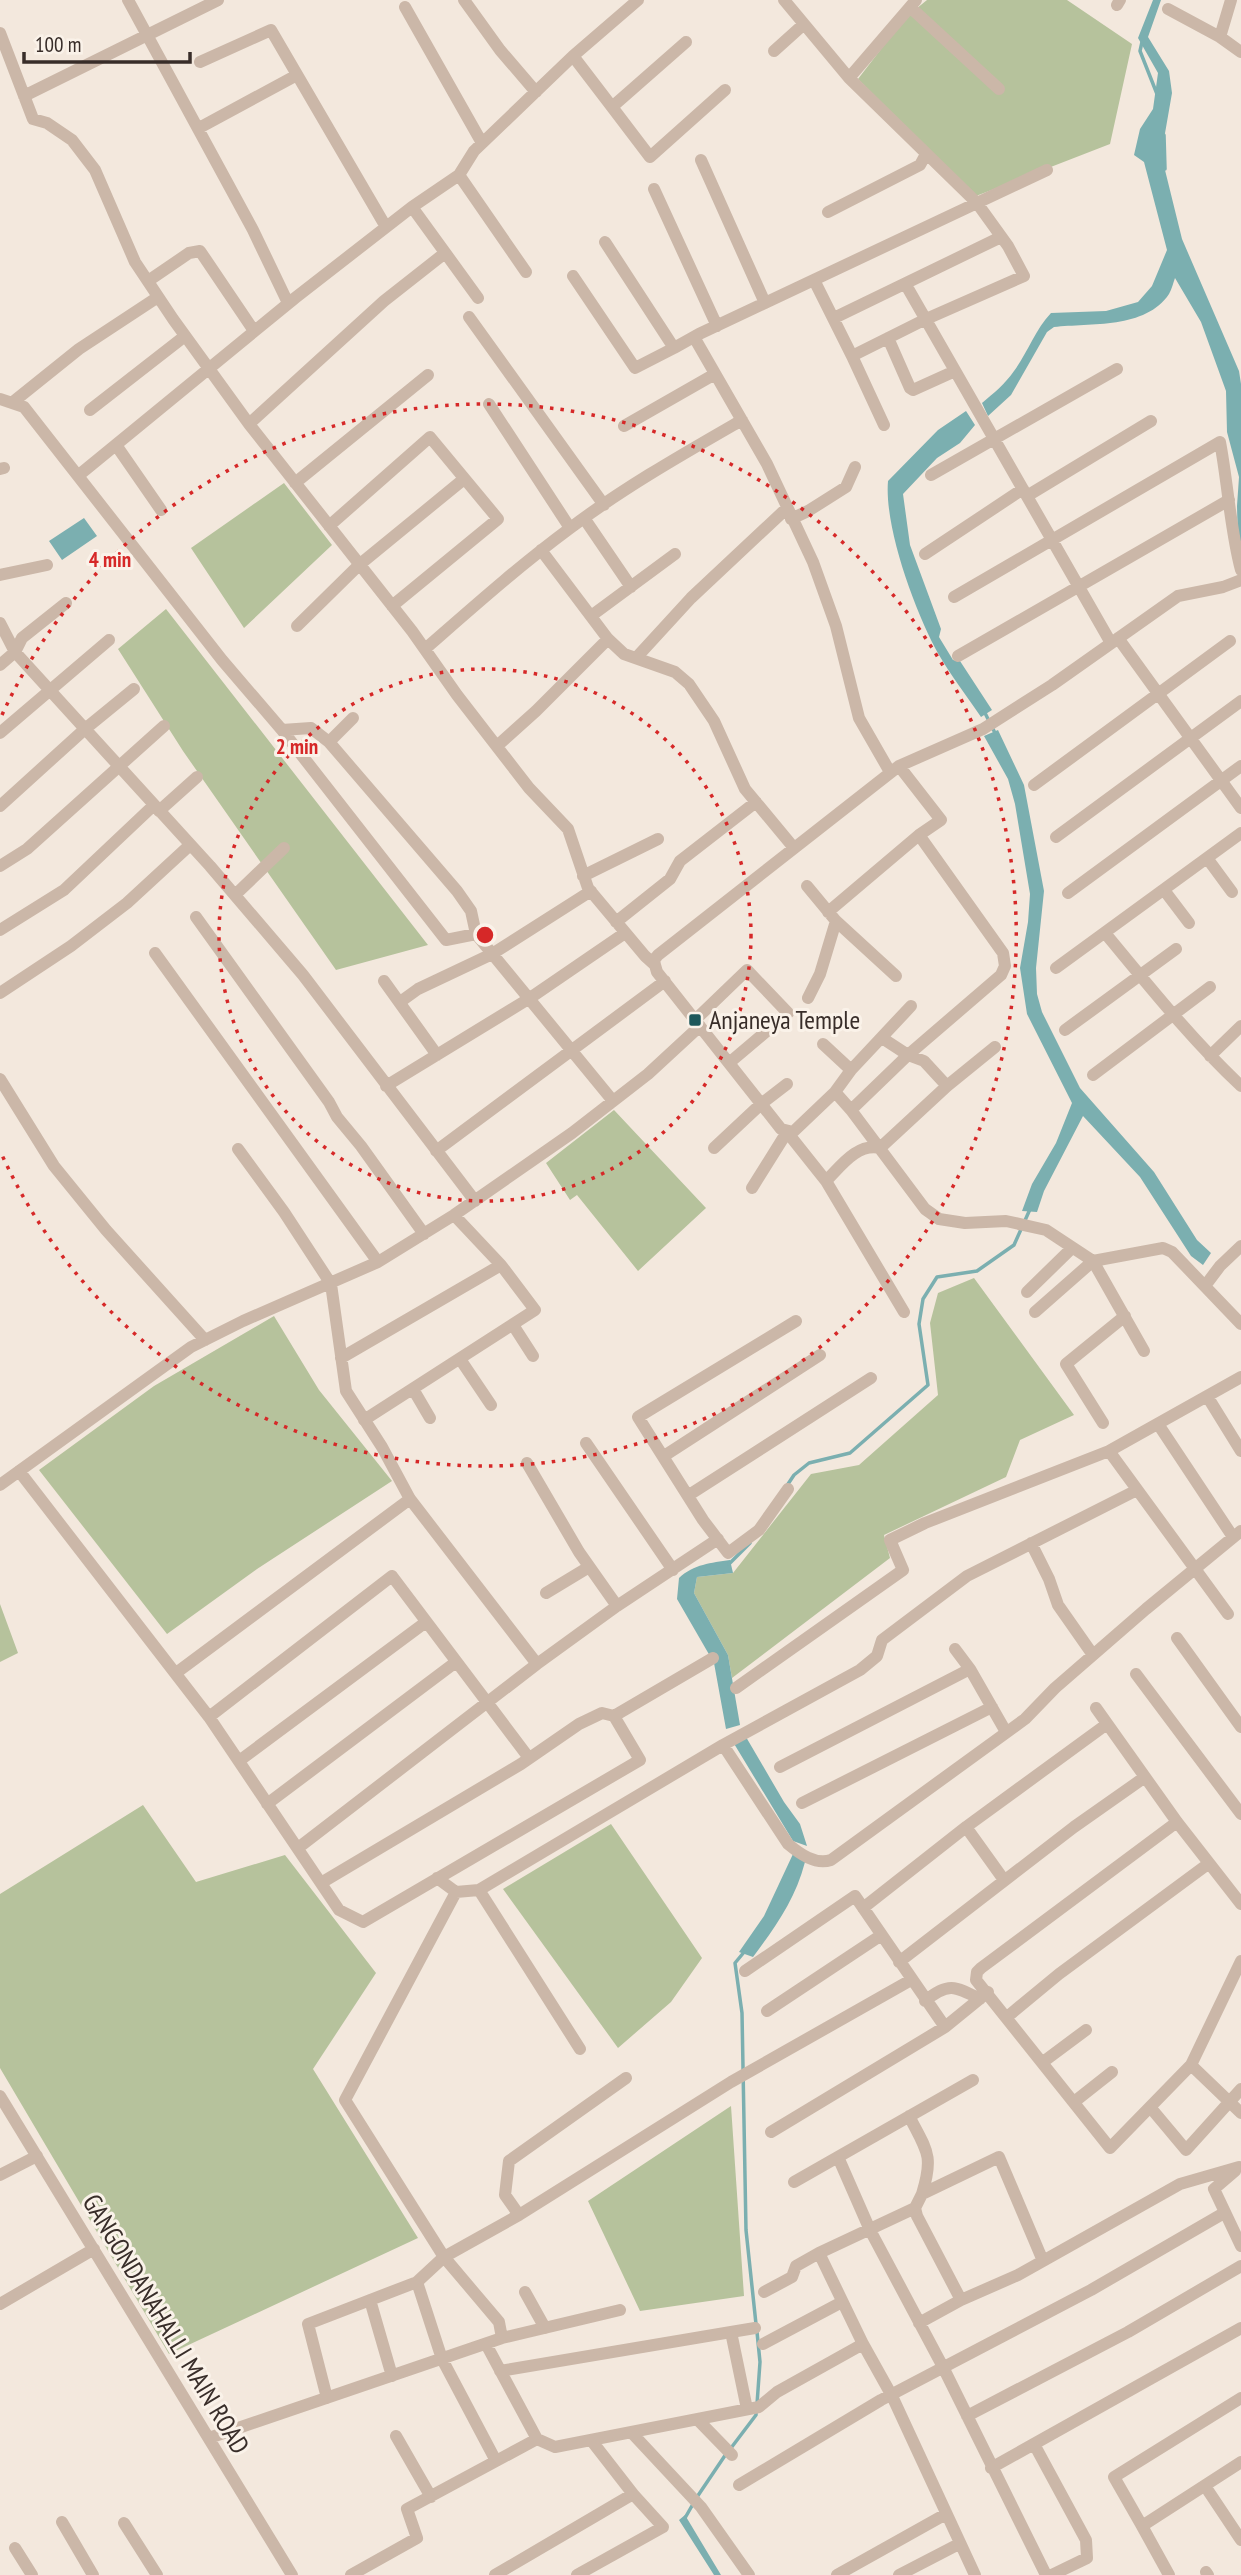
<svg xmlns="http://www.w3.org/2000/svg" width="1241" height="2575" font-family="'PT Sans Narrow',sans-serif">
	<rect width="100%" height="100%" fill="#f3e8dd"/>
	<path fill="#b6c29c" d="M927,0h140l65,44 -22,100 -134,52 -118,-117 47,-61z
		M284,483l48,62 -88,83 -53,-80z
		M166,609l262,336 -92,25 -153,-219 -65,-102z
		M614,1110l92,98 -68,63 -61,-76 -7,5 -24,-37z
		M974,1278l100,137 -54,25 -14,37 -122,58 6,23 -158,120 -4,-23 -34,-62 3,-16 36,-4 78,-99 48,-9 79,-70 -8,-72 8,-30z
		M274,1316l45,74 73,91 -135,88 -90,65 -128,-164 115,-84z
		M0,1604l18,49 -18,9z
		M143,1805l53,77 89,-27 91,118 -63,96 105,169 -249,116 -169,-286v-174z
		M611,1824l91,134 -31,44 -53,46 -115,-159z
		M731,2106l13,190 -104,15 -52,-110z"/>
	<path fill="#7bafb0" d="M1153,0h8l-13,37 21,34 3,22 -8,46v27l18,73 57,132 2,13v167l-3,-7 -1,-38 2,-29 -12,-45 -1,-41 -25,-69 -26,-44c-2,5 -3,11 -6,16 -23,35 -79,29 -115,33l-7,5 -36,63 -23,21 -6,-13c12,-10 23,-19 32,-32 14,-19 21,-41 37,-58l55,-2 32,-9 14,-16 15,-36 -23,-88 -10,-7 6,-26 13,-20 5,-36 -20,-35z
		M966,411l9,14 -15,18 -23,15 -34,36 7,51 31,84 -2,8 14,23 7,1 32,49 -11,7c-14,-21 -30,-41 -42,-62 -23,-41 -55,-127 -51,-174l50,-51z
		M84,518l13,18 -35,24 -13,-19z
		M998,730l26,55 20,106 -8,77 1,26 5,18 38,76 74,84 43,68 14,13 -8,12 -12,-9 -51,-79 -57,-61 -39,75 -7,21 -15,-1 10,-27 24,-41 16,-40 -45,-89 -7,-46 8,-46 2,-28 -15,-90 -7,-25 -24,-43z
		M730,1560l3,13 -36,4 -3,16 34,62 12,70 -14,4 -12,-66 -37,-64 2,-21c15,-14 32,-15 51,-18z
		M746,1737l38,65 16,22 7,22 -14,-5 -60,-99z
		M793,1854l12,8c-10,38 -29,64 -52,95l-14,-5 25,-36z
		M685,2515l36,60h-7l-35,-55z"/>
	<g fill="none" stroke-linecap="round" stroke-linejoin="round">
		<path stroke="#7bafb0" stroke-width="3.5" d="M1142,42l-2,9 17,43
			M1164,135l1,34
			M984,711l12,24
			M786,1487l8,-12 15,-12 41,-10 78,-68 -9,-61 4,-25 14,-22 40,-6 37,-26 17,-38
			M729,1564l21,-21
			M745,1951l-10,12 7,50 4,217 10,94
			M757,2404l3,-42 -3,-30
			M731,2448l25,-33v-3
			M697,2497l29,-43
			M685,2518l8,-14"/>
		<path stroke="#cbb7a8" stroke-width="12" d="M128,0l125,230 35,73
			M464,0l36,50 36,42
			M784,0l65,78 128,125 31,43 16,30 -100,44 -72,36 -38,-76
			M1231,0l-11,37 21,15
			M1117,5l3,-5
			M405,7l77,136
			M910,7l89,82
			M1168,9l52,28
			M0,33l33,86 14,4 25,17 23,30 40,92 38,57 76,105 163,207 45,64 72,93 39,41 20,59 57,68 10,9 2,7 124,157 12,3 42,-40 16,18 74,99 14,10 26,4 41,-2 40,9 47,31 70,-13 9,4 69,72
			M774,51l30,-27
			M573,56l39,51 74,-65
			M200,62l71,-32 115,197
			M849,78l67,-78
			M24,96l194,-96
			M612,107l38,50 75,-67
			M199,128l98,-53
			M701,160l64,143
			M459,175l67,97
			M654,189l63,137
			M412,207l66,91
			M828,212l92,-47 6,-11
			M605,242l69,106 25,-14 348,-164
			M573,276l62,92 39,-20
			M148,281l41,-28 11,-2 54,80
			M906,285l205,358
			M469,317l135,188
			M834,318l167,-81
			M694,337l73,127 46,98 23,64 23,92 31,54
			M888,338l22,50 3,2 42,-19
			M852,356l32,69
			M0,399l24,8 198,253 60,70 29,-2 18,14 128,149 14,20 5,23 137,167
			M13,402l66,-53 79,-52
			M489,404l81,124
			M90,410l95,-74
			M249,424l135,-123 61,-48
			M624,426l91,-52
			M116,445l45,65
			M0,469l4,-1
			M79,475l216,-177 117,-91 47,-32 15,-24 99,-95 65,-56
			M931,475l186,-106
			M295,483l133,-108
			M1027,496l124,-75
			M584,518l47,69
			M791,519l17,-8 38,-24 9,-20
			M329,526l101,-89 68,82 -106,87
			M541,550l67,89 16,15 51,18 14,12 25,37 31,68 49,59
			M925,554l98,-65
			M0,575l47,-10
			M954,597l266,-155c8,42 10,87 21,128
			M591,616l84,-62
			M0,623l15,29 195,214 93,109 172,226
			M297,626l62,-61 105,-86
			M1118,638l123,170
			M425,649c47,-41 94,-83 144,-120 54,-41 114,-75 173,-109
			M958,656l271,-156
			M636,658l55,-60 96,-90
			M0,665l15,-13 7,-14 44,-35
			M282,730l164,210 30,-6
			M0,733l109,-93
			M329,742l24,-24
			M497,746l39,-35 72,-72
			M1034,785l196,-144
			M0,806l85,-77 49,-40
			M159,811l38,-34
			M1056,837l185,-136
			M1207,858l25,34
			M0,866l27,-17 137,-123
			M583,876l75,-37
			M807,886l29,35 60,55
			M1164,890l25,33
			M1068,893l173,-127
			M235,895l49,-47
			M828,912l91,-77 22,-15 -42,-54
			M196,917l133,185 8,15 24,29 63,88
			M616,922l54,-43 10,-18 76,-59
			M0,930l64,-40 90,-85
			M1105,933c44,53 86,106 136,153
			M155,953l223,309
			M655,965l-1,-5 4,-5 241,-189 84,-37 69,-44 126,-89 45,-9 18,-7
			M1056,968l185,-135
			M384,981l53,74
			M0,993l71,-47 56,-43 63,-58
			M808,998l12,-24 16,-53
			M400,1002l18,-13 74,-35 99,-63
			M695,1020l52,-50 41,43 -59,50
			M1065,1030l111,-81
			M882,1038l26,17 16,6 23,25
			M823,1044l28,26
			M1210,1056l31,-30
			M1093,1075l117,-88
			M0,1079l54,87 52,64 99,110
			M386,1086l144,-88 95,-65
			M835,1092l16,-22 60,-64
			M851,1110l57,-55 93,-80 4,-9 -2,-13 -84,-118
			M714,1148l47,-44 26,-20
			M880,1148l67,-62 48,-39
			M238,1149l46,63 47,72 15,107 36,56 28,52 127,165
			M436,1151l229,-170
			M826,1181c15,-15 31,-38 54,-33
			M752,1188l35,-56 39,49 78,131
			M1205,1286l15,-20 21,-20
			M1027,1292l45,-44
			M1035,1312l58,-51 51,90
			M513,1325l20,31
			M341,1358l160,-93
			M460,1359l31,46
			M413,1389l17,29
			M1207,1396l34,55
			M364,1420l171,-110 -34,-45 -47,-50
			M1103,1423l-37,-59 59,-48
			M1158,1424l75,113
			M586,1443l87,127
			M1109,1451l119,163
			M664,1456l156,-101
			M527,1463l52,89 38,54
			M19,1471l190,246 130,193 24,12 277,-162 -26,-44 -12,-3 -23,11 -58,40 -200,119
			M0,1485l191,-138 52,-26 135,-59 76,-47 118,-82 76,-59 52,-48
			M788,1489l-29,41 -31,23 -25,-33 -65,-103 158,-96
			M689,1495l182,-117
			M1031,1543l18,36 9,26 35,50
			M546,1593l43,-26
			M1177,1638l64,89
			M955,1649l15,20 36,63
			M176,1673l234,-174
			M1136,1674l105,140
			M736,1688l167,-118 -13,-30 35,-17 184,-72 132,-74
			M1096,1708l81,114 64,82
			M614,1716l99,-58
			M209,1717l183,-141 137,182
			M723,1745l65,99c12,10 27,21 43,16l194,-141 30,-31 91,-79 95,-78
			M239,1761l187,-139
			M780,1767l190,-98
			M802,1803l190,-96
			M267,1804l189,-142
			M1177,1822l-196,146 -4,4 -1,8 134,168 81,-83 50,-104
			M966,1827l38,53
			M298,1848l239,-184 80,-58 101,-67
			M437,1878l19,14 -111,208 99,157 55,65 3,16
			M479,1890l101,159
			M456,1892l23,-2 244,-145 137,-75 17,-14 5,-16 85,-64 170,-86
			M863,1908l103,-81 141,-103
			M899,1962l175,-135 71,-50
			M745,1971l110,-75 90,131
			M925,2001c23,-19 30,-15 55,-2
			M767,2011l113,-75
			M1007,2017l52,-43 149,-110
			M1043,2062l43,-32
			M1191,2065l50,48
			M0,2096l292,479
			M1074,2102l38,-30
			M1150,2107l36,43 55,-61
			M909,2116c18,35 25,39 13,78
			M771,2132l174,-105 43,-35
			M838,2157l32,73 73,137 103,208
			M1235,2171l-21,18 27,57
			M0,2175l37,-19
			M794,2182l179,-102
			M519,2215l-14,-20 4,-34 117,-83
			M417,2282l25,77 54,102
			M525,2292l20,36
			M764,2292l28,-15 4,-11 23,-13
			M370,2300l22,76
			M961,2300l-44,-84 -2,-8 7,-14 77,-37 44,104
			M0,2304l94,-55
			M919,2323l42,-23 57,-25 162,-91 59,-17
			M731,2332l24,-4
			M486,2344l51,95 18,8 204,-40 18,-15 86,-48 29,52 83,179
			M763,2344l79,-42
			M863,2344l-44,-91 96,-45
			M500,2371l231,-39 16,77
			M327,2398l-19,-74 109,-42 27,-25 75,-42 212,-133 180,-102
			M1241,2398l-127,79 28,49 99,-64
			M967,2416l161,-84 113,-66
			M697,2419l35,36
			M631,2432l70,75 48,68
			M396,2436l35,61
			M209,2438l293,-100 118,-28
			M591,2440l42,54
			M1034,2444l52,96 1,18 -35,17
			M991,2468l250,-140
			M739,2485l142,-85 210,-110 133,-77
			M1205,2486l36,54
			M62,2522l31,53
			M124,2523l33,52
			M1142,2526l27,49
			M15,2548l17,27
			M1206,2572l2,3
			M351,2575l66,-37 -10,-29 130,-70
			M495,2575l138,-81 30,33 -86,48
			M837,2575l109,-61
			M899,2575l60,-31"/>
	</g>
	<g fill="none" stroke="#d62828" stroke-width="3.5" stroke-dasharray="3.5 7">
		<circle cx="485" cy="935" r="266"/>
		<path d="M2 715A531 531 0 1 1 2 1155"/>
	</g>
	<rect fill="#1d575a" stroke="#faf2e9" stroke-width="2.5" x="688" y="1013" width="14" height="14" rx="3.5"/>
	<g text-anchor="middle" stroke-width="6" stroke-linejoin="round" paint-order="stroke">
		<g font-size="26" fill="#382d29" stroke="#faf2e9" text-anchor="start">
			<text x="709" y="1029">Anjaneya Temple</text>
		</g>
		<g font-size="26" fill="#382d29" stroke="#faf2e9">
			<text transform="translate(166 2324) rotate(59)" y="9">GANGONDANAHALLI MAIN ROAD</text>
		</g>
	</g>
	<circle cx="485" cy="935" r="10" fill="#d62828" stroke="#faf2e9" stroke-width="3.5"/>
	<g font-size="21" text-anchor="middle" font-weight="bold" fill="#d62828" stroke="#faf2e9" stroke-width="6" stroke-linejoin="round" paint-order="stroke">
		<text x="110" y="567">4 min</text>
		<text x="297" y="754">2 min</text>
	</g>
	<path d="M24 52v10h166v-10" fill="none" stroke="#382d29" stroke-width="3.5"/>
	<text x="35" y="52" font-size="21" fill="#382d29" stroke="#faf2e9" stroke-width="5" paint-order="stroke">100 m</text>
</svg>
